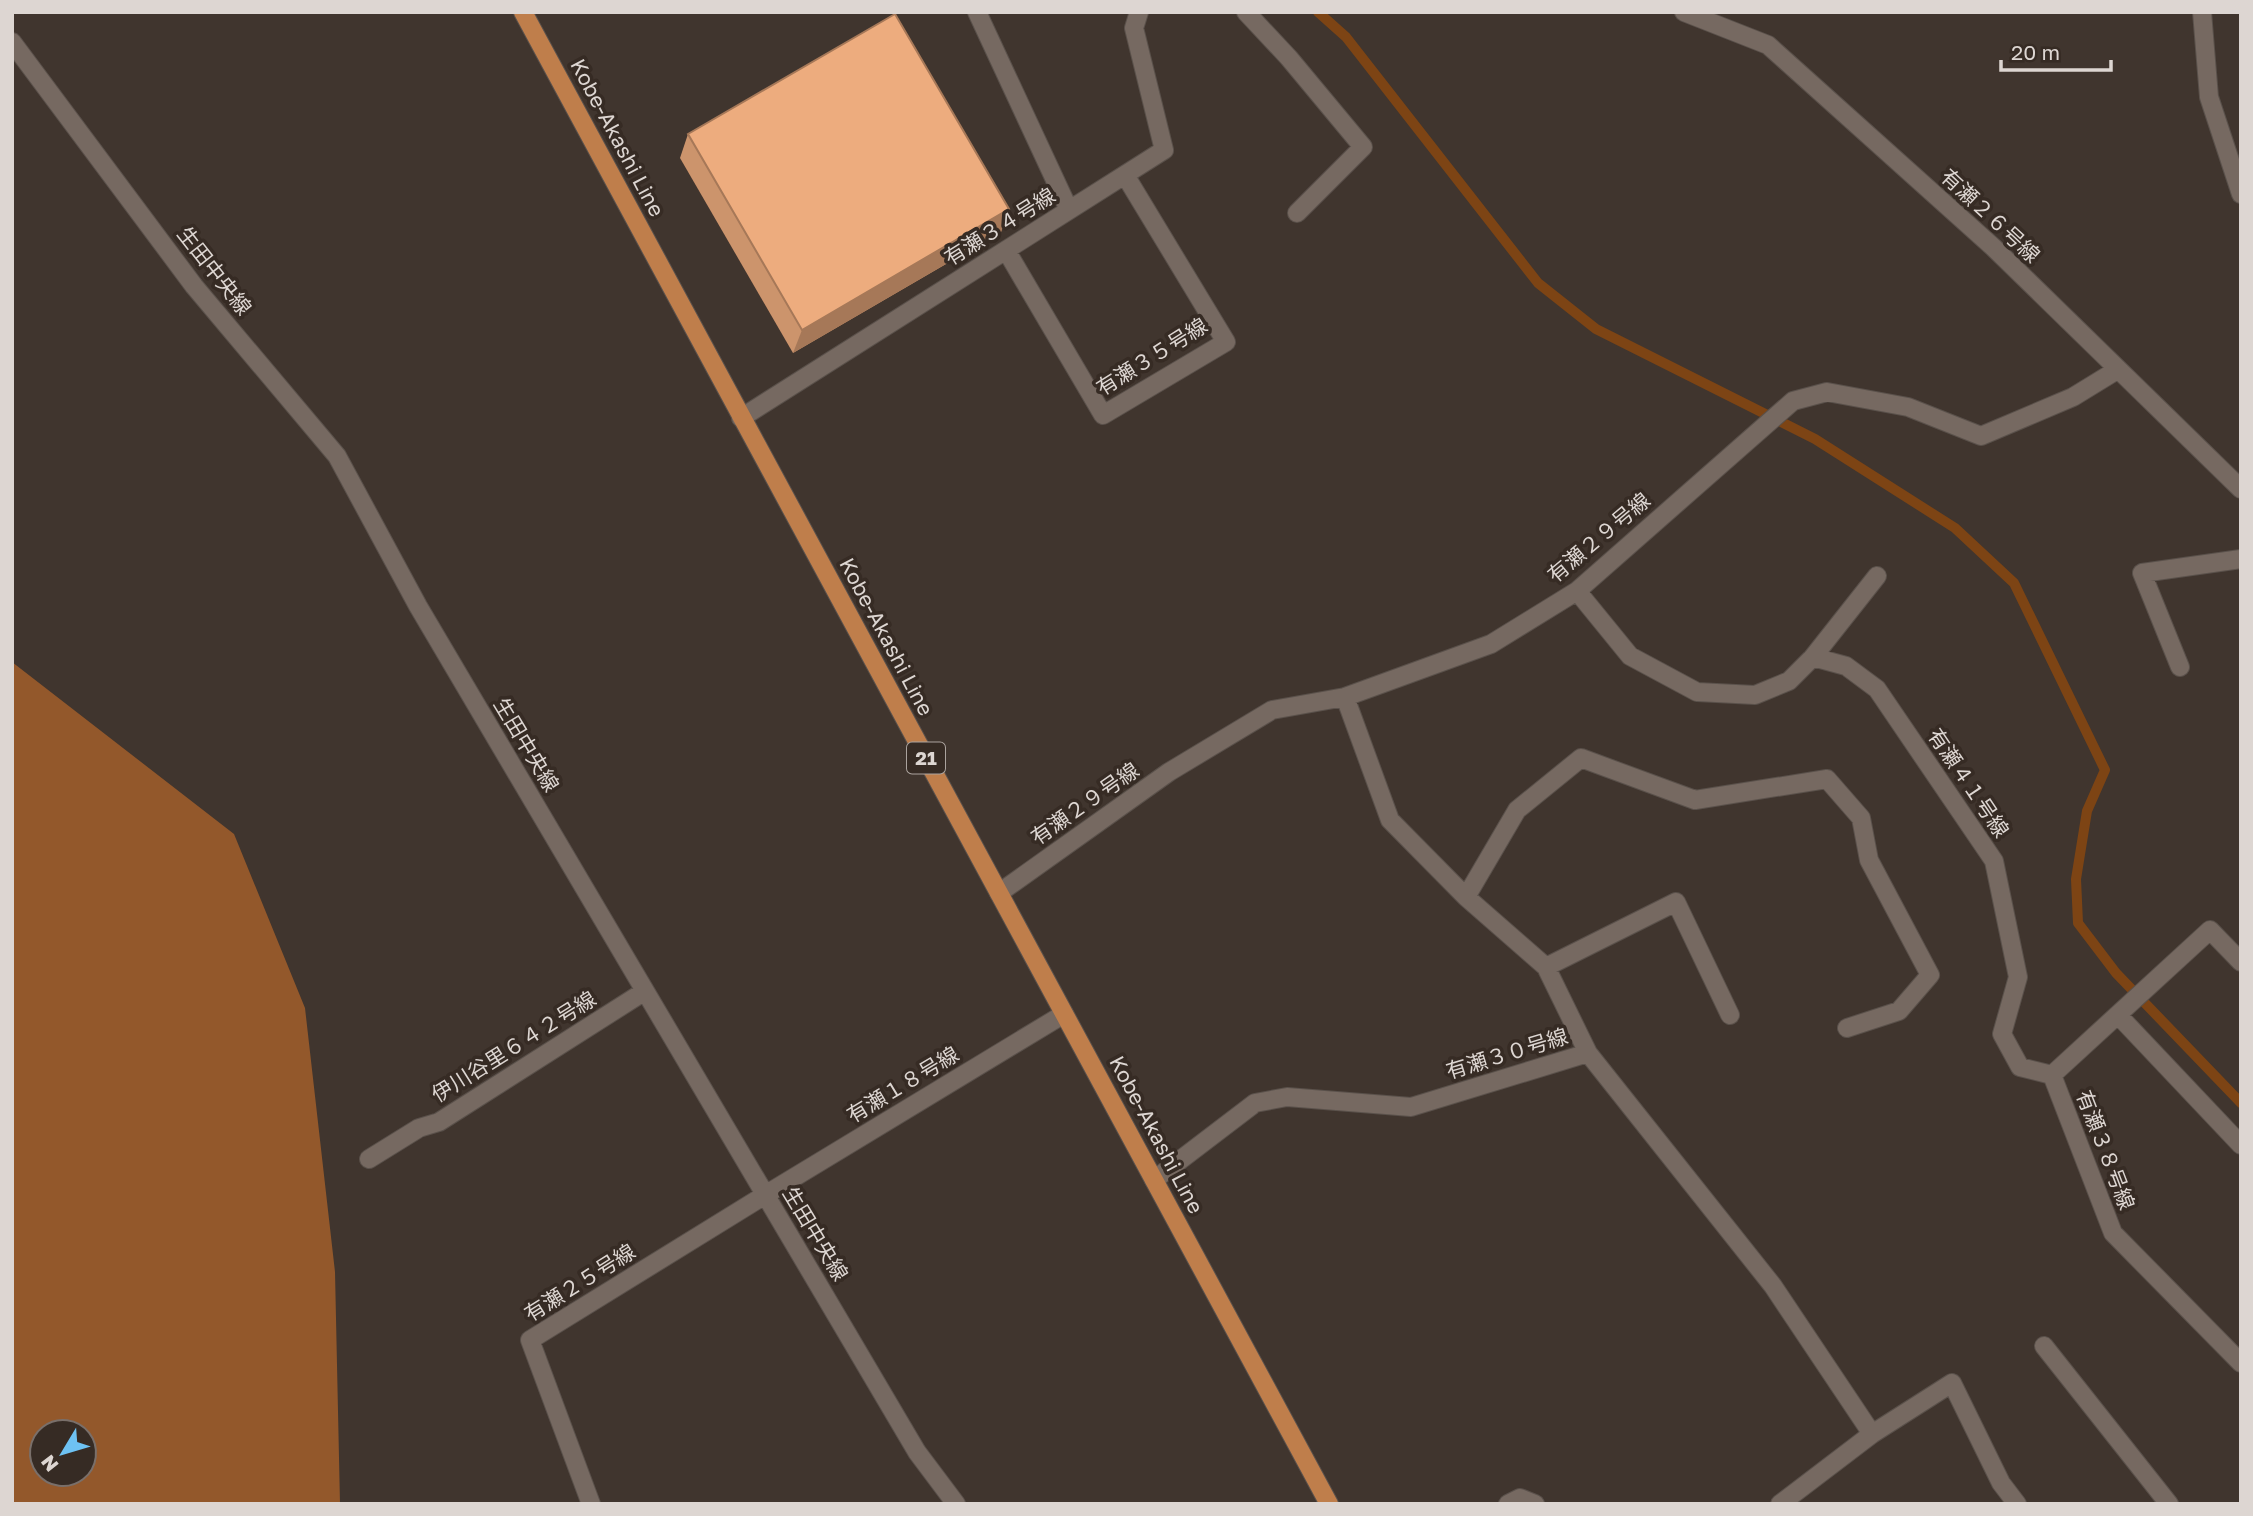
<svg xmlns="http://www.w3.org/2000/svg" width="2253" height="1516" font-family="'Golos Text','Noto Sans JP',sans-serif">
	<rect width="100%" height="100%" fill="#40352e"/>
	<path fill="#93582b" fill-rule="evenodd" d="M12,662l222,172 71,174 30,264 5,232h-328zM42,1432h42v42h-42z"/>
	<g fill="none" stroke-linecap="round" stroke-linejoin="round">
		<path stroke="#7d4414" stroke-width="10" d="M1318,12l28,25 192,246 58,46 219,110 140,89 59,55 91,187 -18,41 -11,68 2,44 38,50 125,130"/>
		<defs>
			<path id="minor" d="M977,12l92,198
				M1246,12l43,46 74,89 -66,66
				M1684,12l84,33 225,202 248,242
				M2202,12l7,85 32,97
				M12,42l182,244 143,170 81,150 499,846 39,52
				M1006,250l97,165 123,-73 -101,-167
				M741,418l423,-268 -30,-122 5,-16
				M1577,591l53,65 67,36 58,3 34,-14 24,-24 64,-81
				M1813,657l33,9 31,23 117,172 24,116 -16,57 18,33 32,8
				M2180,667l-38,-94 99,-14
				M999,893l170,-121 103,-62 73,-13 146,-53 86,-53 216,-190 34,-9 81,15 73,29 92,-39 44,-27
				M1466,897l51,-87 64,-52 114,42 132,-21 34,39 8,42 61,115 -31,36 -52,17
				M2241,962l-31,-32 -158,145 61,158 128,130
				M1546,967l130,-65 54,113
				M2118,1015l123,130
				M1588,1053l185,233 99,148 -92,70
				M369,1159l50,-31 20,-6 206,-131
				M1154,1180l101,-77 32,-6 124,10 177,-54 -42,-86 -80,-70 -76,-77 -45,-123
				M2044,1346l125,158
				M1872,1434l80,-51 49,100 16,21
				M591,1504l-61,-164 235,-145 299,-181
				M1508,1504l12,-6 15,6"/>
			<path id="major" d="M523,12l806,1492"/>
		</defs>
		<use href="#minor" stroke="#5a514b" stroke-width="20"/>
		<use href="#major" stroke="#5a514b" stroke-width="20"/>
		<use href="#minor" stroke="#766961" stroke-width="18"/>
		<use href="#major" stroke="#bf7e4b" stroke-width="18"/>
	</g>
	<path fill="#cc946c" d="M688,134l321,75 -8,23 -208,121 -113,-195z"/>
	<path fill="#a67858" d="M1009,209l-8,23 -208,121 9,-23z"/>
	<path fill="#edac7e" stroke="#a67858" stroke-width="2" d="M895,14l114,195 -207,121 -114,-196z"/>
	<g text-anchor="middle" stroke-width="7" stroke-linejoin="round" paint-order="stroke">
		<rect fill="#362b24" stroke="#aba39e" stroke-width="2" x="907" y="742.5" width="38" height="31" rx="5"/>
		<g font-size="19" font-weight="bold" fill="#ddd6d2">
			<text x="926" y="765">21</text>
		</g>
		<g font-size="21" fill="#ddd6d2" stroke="#362b24">
			<text transform="translate(617 138) rotate(62)" y="7">Kobe-Akashi Line</text>
			<text transform="translate(1990 216) rotate(43)" y="7">有瀬２６号線</text>
			<text transform="translate(1000 227) rotate(-32)" y="7">有瀬３４号線</text>
			<text transform="translate(214 271) rotate(52)" y="7">生田中央線</text>
			<text transform="translate(1152 357) rotate(-32)" y="7">有瀬３５号線</text>
			<text transform="translate(1599 538) rotate(-40)" y="7">有瀬２９号線</text>
			<text transform="translate(886 637) rotate(62)" y="7">Kobe-Akashi Line</text>
			<text transform="translate(526 745) rotate(59)" y="7">生田中央線</text>
			<text transform="translate(1968 783) rotate(56)" y="7">有瀬４１号線</text>
			<text transform="translate(1085 804) rotate(-35)" y="7">有瀬２９号線</text>
			<text transform="translate(514 1047) rotate(-32)" y="7">伊川谷里６４２号線</text>
			<text transform="translate(1507 1054) rotate(-17)" y="7">有瀬３０号線</text>
			<text transform="translate(903 1085) rotate(-31)" y="7">有瀬１８号線</text>
			<text transform="translate(1156 1135) rotate(62)" y="7">Kobe-Akashi Line</text>
			<text transform="translate(2105 1150) rotate(69)" y="7">有瀬３８号線</text>
			<text transform="translate(815 1234) rotate(59)" y="7">生田中央線</text>
			<text transform="translate(580 1283) rotate(-32)" y="7">有瀬２５号線</text>
		</g>
	</g>
	<rect width="2253" height="1516" fill="none" stroke="#ddd6d2" stroke-width="28"/>
	<g transform="translate(63 1453) rotate(232)"><circle r="33" fill="#362b24" stroke="#796f6a" stroke-width="2"/>
	<path d="M0-5L12 26L0 18L-12 26Z" fill="#6ec2f3"/>
	<text y="-10" font-size="19" font-weight="bold" text-anchor="middle" fill="#ddd6d2">N</text>
	</g>
	<path d="M2001 60v10h110v-10" fill="none" stroke="#ddd6d2" stroke-width="3.5"/>
	<text x="2011" y="60" font-size="21" fill="#ddd6d2" stroke="#362b24" stroke-width="5" paint-order="stroke">20 m</text>
</svg>
